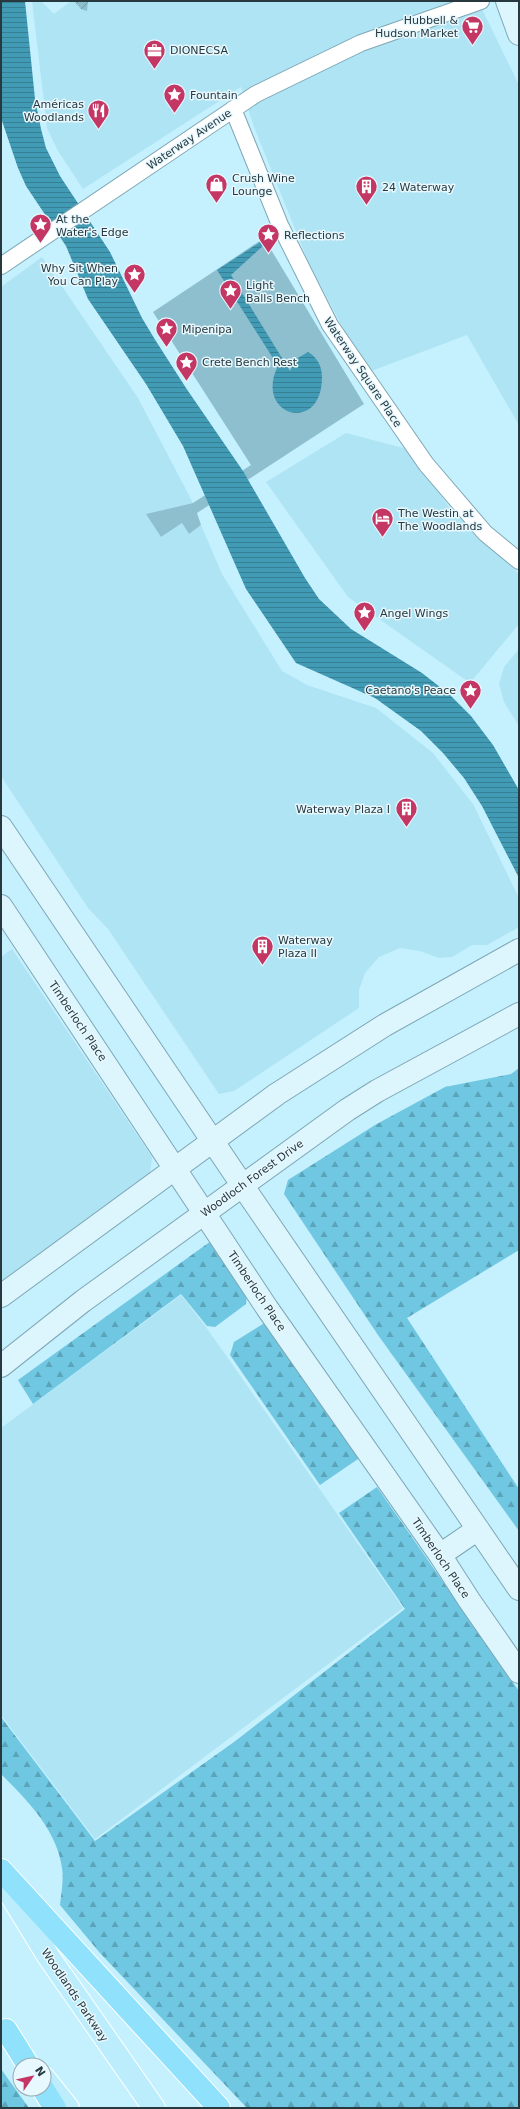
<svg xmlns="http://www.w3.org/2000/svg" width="520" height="2109" font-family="'DejaVu Sans',sans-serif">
	<defs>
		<pattern id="forest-firs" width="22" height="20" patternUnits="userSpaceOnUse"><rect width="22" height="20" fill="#6fc7e2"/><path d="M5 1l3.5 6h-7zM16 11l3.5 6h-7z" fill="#5ba3b9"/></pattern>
		<pattern id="garden-furrows" width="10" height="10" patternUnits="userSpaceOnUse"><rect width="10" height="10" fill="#8dbfcf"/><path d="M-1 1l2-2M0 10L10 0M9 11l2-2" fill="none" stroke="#739ca9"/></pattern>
		<pattern id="water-rules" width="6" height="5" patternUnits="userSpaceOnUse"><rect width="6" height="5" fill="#419bb5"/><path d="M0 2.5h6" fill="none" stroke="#367f95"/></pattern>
	</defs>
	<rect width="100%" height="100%" fill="#c5f0fe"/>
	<path fill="#afe4f4" d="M32,1h9l13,13 17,-13h407l41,84v340l-52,-90 -101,38 -58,-112 -54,-134 -13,-40 -158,102 -25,-38 -11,-23z
		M42,257l96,141 55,105 -47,11 15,23 21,-14 7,11 12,-9 21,49 60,97 25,14 69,23 57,45 40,51 46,94v29l-32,18h-15l-20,12 -13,1 -19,-7 -20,-3 -21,9 -14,16 -6,17v18l-125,83 -15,3 -111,-165 -20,-21 -87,-132v-489z
		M346,433l61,16 42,58 70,67v50l-49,59 -122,-86 -82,-115z
		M519,649v77l-15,-24 -5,-18 5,-17z
		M12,949l140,208 -1,9 -1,7 -21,19 -128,93v-328z
		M181,1295l25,32 197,281 -308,231 -94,-124v-287z"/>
	<path fill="#8dbfcf" d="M264,238l100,166 -167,109 4,12 -12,9 -7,-11 -21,14 -15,-23 47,-11 58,-38 -98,-153z"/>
	<path fill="url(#forest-firs)" d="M519,1068v182l-112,68 112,171v42l-141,-196 -94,-141 4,-14 87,-55 70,-38 66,-13z
		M211,1241l36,52 -1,11 -31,23 -8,-1 -26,-32 -148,110 -15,-24z
		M266,1322l92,130v7l-38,26 -90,-130 4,-13z
		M377,1487l142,204v417h-272l-147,-155 -40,-48c1,-11 4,-25 2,-37 -5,-38 -35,-68 -61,-94v-57l94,124 139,-99 171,-133 -66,-96z
		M1,2069l28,39h-28z"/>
	<path fill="url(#garden-furrows)" d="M74,1h14l-1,10 -6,-2z"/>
	<path fill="url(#water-rules)" d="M1,1h24l10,98 6,30 5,19 14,28 50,76 32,66 12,20 32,50 57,83 62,107 14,21 32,30 71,44 27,21 22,22 22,29 26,45v88l-37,-72 -18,-28 -21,-25 -22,-22 -46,-33 -79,-35 -50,-74 -63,-143 -37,-62 -58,-85 -22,-53 -40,-60 -8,-18 -17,-50z
		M262,241l2,4 -33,30 59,96 6,-12 12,-7c9,5 14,14 14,25 0,59 -69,38 -44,-11l-61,-96z"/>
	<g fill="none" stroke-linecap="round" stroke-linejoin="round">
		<defs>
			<path id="street" d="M233,109l47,116 50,100 96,139 59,69 34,28
				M1,266l255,-172 105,-51 120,-42"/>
			<path id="secondary" d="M507,1l12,33
				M1,827l252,374 266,388
				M1,906l266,402 173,247 29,45 50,72
				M1,1296l276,-202 108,-69 134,-75
				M1,1366l82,-65 264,-191 30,-19 142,-77
				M440,1555l38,-26"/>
			<path id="primary" d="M1,1879l47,77 106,152
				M44,2078l24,30"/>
			<path id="highway" d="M1,1870l218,238
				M6,2030l22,35
				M43,2089l12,19"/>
		</defs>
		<use href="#street" stroke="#7ea7b5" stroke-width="18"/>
		<use href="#secondary" stroke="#7ea7b5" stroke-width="24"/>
		<use href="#primary" stroke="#fff" stroke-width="24"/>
		<use href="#highway" stroke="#fff" stroke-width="24"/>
		<use href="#street" stroke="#fff" stroke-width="16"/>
		<use href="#secondary" stroke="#ddf6fe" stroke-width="22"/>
		<use href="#primary" stroke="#bcedfd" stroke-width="22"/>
		<use href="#highway" stroke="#8fe1fc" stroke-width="22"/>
	</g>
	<defs>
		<symbol id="supermarket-pin" viewBox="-11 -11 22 30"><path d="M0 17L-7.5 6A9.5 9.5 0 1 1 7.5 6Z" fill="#c43765" stroke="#e7f8fe"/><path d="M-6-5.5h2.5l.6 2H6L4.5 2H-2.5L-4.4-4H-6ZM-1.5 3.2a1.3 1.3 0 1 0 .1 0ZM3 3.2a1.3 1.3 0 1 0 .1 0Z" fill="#fff"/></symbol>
		<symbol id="office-pin" viewBox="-11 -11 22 30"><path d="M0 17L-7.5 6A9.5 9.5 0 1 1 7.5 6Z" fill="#c43765" stroke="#e7f8fe"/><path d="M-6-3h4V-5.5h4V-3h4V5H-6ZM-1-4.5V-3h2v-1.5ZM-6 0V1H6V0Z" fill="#fff"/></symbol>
		<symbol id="sight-pin" viewBox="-11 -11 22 30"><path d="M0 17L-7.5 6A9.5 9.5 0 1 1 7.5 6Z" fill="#c43765" stroke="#e7f8fe"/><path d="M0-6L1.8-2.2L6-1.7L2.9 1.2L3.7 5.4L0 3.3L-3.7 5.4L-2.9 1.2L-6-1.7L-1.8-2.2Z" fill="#fff"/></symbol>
		<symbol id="restaurant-pin" viewBox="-11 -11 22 30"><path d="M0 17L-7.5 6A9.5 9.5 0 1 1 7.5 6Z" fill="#c43765" stroke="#e7f8fe"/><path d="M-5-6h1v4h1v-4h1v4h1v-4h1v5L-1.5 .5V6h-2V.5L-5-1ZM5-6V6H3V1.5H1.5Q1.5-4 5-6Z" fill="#fff"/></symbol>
		<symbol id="shop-pin" viewBox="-11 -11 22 30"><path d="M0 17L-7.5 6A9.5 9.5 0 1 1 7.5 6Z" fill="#c43765" stroke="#e7f8fe"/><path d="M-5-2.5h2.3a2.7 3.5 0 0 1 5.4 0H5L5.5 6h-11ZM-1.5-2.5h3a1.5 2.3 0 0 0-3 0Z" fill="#fff"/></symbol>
		<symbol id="building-pin" viewBox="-11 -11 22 30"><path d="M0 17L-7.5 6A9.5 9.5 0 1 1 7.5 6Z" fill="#c43765" stroke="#e7f8fe"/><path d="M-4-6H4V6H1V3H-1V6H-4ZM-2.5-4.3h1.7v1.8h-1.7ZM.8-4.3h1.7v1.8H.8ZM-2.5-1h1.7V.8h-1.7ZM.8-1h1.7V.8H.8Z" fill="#fff"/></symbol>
		<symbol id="hotel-pin" viewBox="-11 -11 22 30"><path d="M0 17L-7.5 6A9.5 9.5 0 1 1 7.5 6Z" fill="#c43765" stroke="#e7f8fe"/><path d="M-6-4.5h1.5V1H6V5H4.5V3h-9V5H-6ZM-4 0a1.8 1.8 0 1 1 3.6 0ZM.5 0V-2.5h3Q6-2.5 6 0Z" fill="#fff"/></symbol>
	</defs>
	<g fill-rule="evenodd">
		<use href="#supermarket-pin" x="460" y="14" width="25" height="34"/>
		<use href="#office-pin" x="142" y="38" width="25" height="34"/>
		<use href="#sight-pin" x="162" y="82" width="25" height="34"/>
		<use href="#restaurant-pin" x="86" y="98" width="25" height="34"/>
		<use href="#shop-pin" x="204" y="172" width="25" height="34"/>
		<use href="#building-pin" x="354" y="174" width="25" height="34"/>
		<use href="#sight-pin" x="28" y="212" width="25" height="34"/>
		<use href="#sight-pin" x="256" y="222" width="25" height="34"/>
		<use href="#sight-pin" x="122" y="262" width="25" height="34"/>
		<use href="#sight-pin" x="218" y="278" width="25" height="34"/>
		<use href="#sight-pin" x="154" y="316" width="25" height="34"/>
		<use href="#sight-pin" x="174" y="350" width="25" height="34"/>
		<use href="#hotel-pin" x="370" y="506" width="25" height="34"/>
		<use href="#sight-pin" x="352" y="600" width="25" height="34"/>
		<use href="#sight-pin" x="458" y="678" width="25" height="34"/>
		<use href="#building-pin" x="394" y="796" width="25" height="34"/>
		<use href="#building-pin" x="250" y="934" width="25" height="34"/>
	</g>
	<g text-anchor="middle" stroke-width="3" stroke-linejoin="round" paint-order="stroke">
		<g font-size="11" fill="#27393e" stroke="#e7f8fe" text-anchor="start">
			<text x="458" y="24" text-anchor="end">Hubbell &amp;<tspan x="458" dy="13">Hudson Market</tspan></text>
			<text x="170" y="54">DIONECSA</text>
			<text x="190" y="99">Fountain</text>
			<text x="84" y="108" text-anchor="end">Américas<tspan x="84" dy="13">Woodlands</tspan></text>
			<text x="232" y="182">Crush Wine<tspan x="232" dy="13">Lounge</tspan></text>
			<text x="382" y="191">24 Waterway</text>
			<text x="56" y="223">At the<tspan x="56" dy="13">Water's Edge</tspan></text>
			<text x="284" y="239">Reflections</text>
			<text x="118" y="272" text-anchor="end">Why Sit When<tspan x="118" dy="13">You Can Play</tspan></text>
			<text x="246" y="289">Light<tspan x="246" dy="13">Balls Bench</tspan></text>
			<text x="182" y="333">Mipenipa</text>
			<text x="202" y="366">Crete Bench Rest</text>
			<text x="398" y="517">The Westin at<tspan x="398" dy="13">The Woodlands</tspan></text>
			<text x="380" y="617">Angel Wings</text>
			<text x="456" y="694" text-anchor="end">Caetano's Peace</text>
			<text x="390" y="813" text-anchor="end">Waterway Plaza I</text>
			<text x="278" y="944">Waterway<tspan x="278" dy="13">Plaza II</tspan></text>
		</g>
		<g font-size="11" fill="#27393e" stroke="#e7f8fe">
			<text transform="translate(189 139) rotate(-34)" y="4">Waterway Avenue</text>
			<text transform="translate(363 372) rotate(56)" y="4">Waterway Square Place</text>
			<text transform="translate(78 1021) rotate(56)" y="4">Timberloch Place</text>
			<text transform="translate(252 1178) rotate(-36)" y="4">Woodloch Forest Drive</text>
			<text transform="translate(257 1291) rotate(56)" y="4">Timberloch Place</text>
			<text transform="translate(441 1558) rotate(56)" y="4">Timberloch Place</text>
			<text transform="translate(75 1995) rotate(56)" y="4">Woodlands Parkway</text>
		</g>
	</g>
	<rect width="520" height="2109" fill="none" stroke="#27393e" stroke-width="4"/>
	<g transform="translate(32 2077) rotate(56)"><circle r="19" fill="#e7f8fe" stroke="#9aacb1"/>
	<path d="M0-3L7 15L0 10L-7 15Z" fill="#c43765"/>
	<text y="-6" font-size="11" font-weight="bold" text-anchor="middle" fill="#27393e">N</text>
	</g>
</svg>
